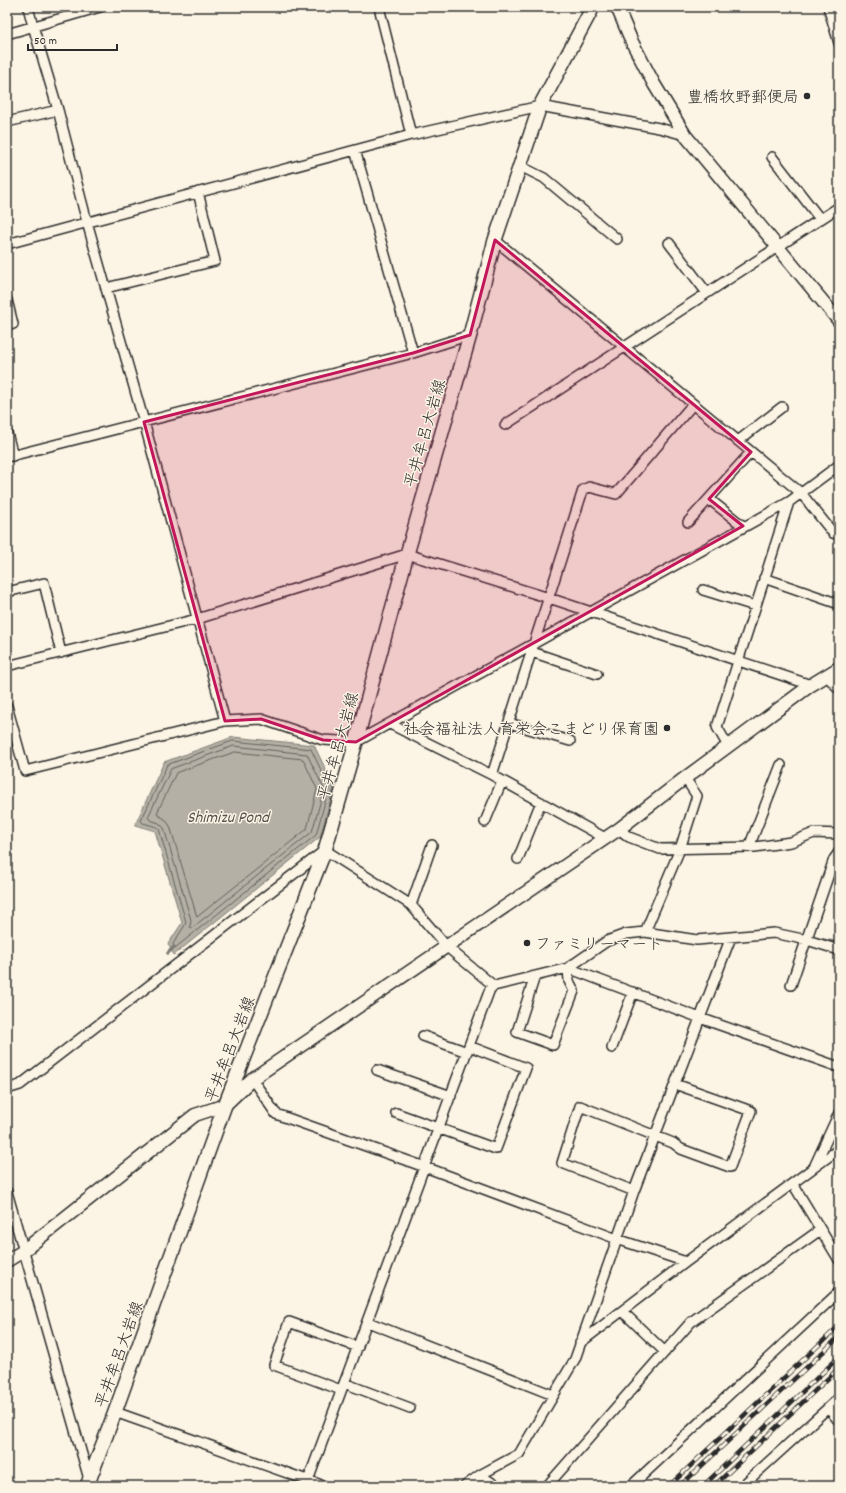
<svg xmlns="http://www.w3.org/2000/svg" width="846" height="1493" font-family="Dekko,'Klee One',sans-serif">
	<rect width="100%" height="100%" fill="#fcf5e5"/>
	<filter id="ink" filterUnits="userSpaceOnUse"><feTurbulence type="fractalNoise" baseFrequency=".025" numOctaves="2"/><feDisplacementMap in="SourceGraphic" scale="8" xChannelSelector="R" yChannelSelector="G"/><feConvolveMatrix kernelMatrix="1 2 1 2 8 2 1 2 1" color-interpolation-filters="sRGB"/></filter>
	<g filter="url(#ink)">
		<path fill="#b4b0a5" stroke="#7d7b74" d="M233,737l81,8 20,42 -14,50 -146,118 -6,-11 14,-21 -27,-92 -20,-6 29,-63z"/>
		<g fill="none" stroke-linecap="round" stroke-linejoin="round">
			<path stroke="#62605c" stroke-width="1" d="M233,741l78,8 18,38 -13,48 -141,113 -2,-4 12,-19 1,-3 -27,-93 -2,-2 -14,-4 -2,-2 26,-56z
				M234,746l73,8 17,35 -12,43 -120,96 -2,-1 1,-7 -27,-92 -5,-5 -9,-3 -2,-3 23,-48z
				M235,752l68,7 14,30 -10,40 -110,88 -27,-91 -5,-7 -7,-4 -1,-2 19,-40z"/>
			<path stroke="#7d7b74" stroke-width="3.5" d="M817,939l22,4
				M168,953l6,-6"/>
			<defs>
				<path id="minor" d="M28,7l5,19 25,84 29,112 57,200 81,299
					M379,7l32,128
					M828,7l11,36
					M7,34l93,-27
					M7,122l51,-12
					M355,150l58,203
					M772,157l48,62
					M520,166l24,12 73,61
					M495,240l306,253 32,40 6,2
					M669,243l38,50
					M7,244l404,-109 129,-29 119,22 26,7
					M106,288l109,-27 -17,-69
					M7,300l6,24 -6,2
					M505,425l334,-218
					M7,433l6,23
					M738,441l44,-34
					M7,457l406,-104 57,-18
					M709,499l34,27
					M688,522l63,-70
					M764,578l75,26
					M703,590l52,16
					M7,592l37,-9 17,70
					M532,652l65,22
					M7,666l190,-47 210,-65 142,44 262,87
					M827,676l12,13
					M7,706l18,65 200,-50 36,-2 62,21 33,2 433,-240 50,-37
					M509,723l61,18
					M390,724l102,51 113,63
					M728,746l-11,-19 72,-225
					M492,775l91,-285 6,-3 27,7 77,-90
					M485,822l17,-41
					M619,829l10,8 31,12 95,-2 36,-5 23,-9 25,1
					M749,847l32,-82
					M518,859l23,-57
					M411,905l21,-60
					M645,932l35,-83 17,-53 -12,-18
					M535,976l-18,56 36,13 21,-54 -5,-10 -1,-13 132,50 139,49
					M791,985l43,-126 5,-7
					M423,1036l44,16
					M612,1048l21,-56
					M377,1070l74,26
					M252,1079l24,35 149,53 192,72 69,23
					M7,1089l13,-4 305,-235 86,55 36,42 47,39
					M396,1113l100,36 30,-81 -57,-22
					M815,1165l24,-52
					M793,1184l46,76
					M634,1191l-72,-28 18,-57 93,37 8,6 49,18 21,-56 -76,-27
					M7,1192l82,287
					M622,1311l43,41
					M368,1322l185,73
					M580,1343l106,-81 153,-113
					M344,1383l66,25
					M341,1390l-67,-25 15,-43 69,25
					M828,1408l11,13
					M115,1412l209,74
					M480,1475l17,11
					M306,1486l184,-497 4,-3 74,-18 39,-27 19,-7 19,-2 52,8 77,-7 33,7 32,10
					M465,1486l15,-11 39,-21 56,-95 59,-168 97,-254
					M547,1486l144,-164 129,-92
					M631,1486l208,-194
					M742,1486l97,-88"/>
				<path id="tertiary" d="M617,7l15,35 22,42 31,51 154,186
					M7,1261l16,-10 172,-136 30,-10 27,-26 367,-250 66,-51 126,-93 28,-17"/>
				<path id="secondary" d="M87,1486l28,-74 110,-307 100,-255 31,-108 51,-188 63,-219 25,-95 45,-134 53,-99"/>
			</defs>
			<use href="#minor" stroke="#2b2b2b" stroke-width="12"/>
			<use href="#tertiary" stroke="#2b2b2b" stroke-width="15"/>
			<use href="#secondary" stroke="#2b2b2b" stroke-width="16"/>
			<use href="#minor" stroke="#fcf5e5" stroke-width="9"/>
			<use href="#tertiary" stroke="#fcf5e5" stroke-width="12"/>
			<use href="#secondary" stroke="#fcf5e5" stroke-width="13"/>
			<defs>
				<path id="rail" d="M669,1486l170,-160
					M680,1486l159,-149
					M703,1486l136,-129
					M714,1486l125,-118"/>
			</defs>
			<use href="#rail" stroke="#2b2b2b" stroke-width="4.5"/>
			<use href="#rail" stroke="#fcf5e5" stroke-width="3" stroke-dasharray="9" stroke-linecap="butt"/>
		</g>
	</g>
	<path fill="#c2185b" fill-opacity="0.2" stroke="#c2185b" stroke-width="3" stroke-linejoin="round" d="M495,240l256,212 -42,47 34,27 -387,216 -33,-2 -62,-21 -36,2 -81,-299 269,-69 57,-18z"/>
	<g fill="#2b2b2b" stroke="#fcf5e5" stroke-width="1.5">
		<circle cx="807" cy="96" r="4"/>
		<circle cx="667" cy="728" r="4"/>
		<circle cx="527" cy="943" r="4"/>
	</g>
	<g text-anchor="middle" stroke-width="3" stroke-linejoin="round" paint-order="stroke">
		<g font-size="16" fill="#2b2b2b" stroke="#fcf5e5" text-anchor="end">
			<text x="799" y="102">豊橋牧野郵便局</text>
			<text x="659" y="734">社会福祉法人育栄会こまどり保育園</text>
			<text x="535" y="949" text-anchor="start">ファミリーマート</text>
		</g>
		<g font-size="16" fill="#2b2b2b" stroke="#fcf5e5">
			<text transform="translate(424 433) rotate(-74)" y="6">平井牟呂大岩線</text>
			<text transform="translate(337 746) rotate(-74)" y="6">平井牟呂大岩線</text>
			<text transform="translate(229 1049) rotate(-69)" y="6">平井牟呂大岩線</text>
			<text transform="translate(118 1354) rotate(-70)" y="6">平井牟呂大岩線</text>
		</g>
		<g font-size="17" font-style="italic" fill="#545350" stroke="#fcf5e5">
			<text x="228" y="822">Shimizu Pond</text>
		</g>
	</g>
	<rect width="846" height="1493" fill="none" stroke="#fcf5e5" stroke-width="24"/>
	<rect x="12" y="12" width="822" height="1469" fill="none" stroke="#2b2b2b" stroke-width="1.5" filter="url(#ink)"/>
	<path d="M28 44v6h89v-6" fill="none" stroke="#2b2b2b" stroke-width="2"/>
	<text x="34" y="44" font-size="12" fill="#2b2b2b" stroke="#fcf5e5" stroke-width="3" paint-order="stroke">50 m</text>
</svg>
